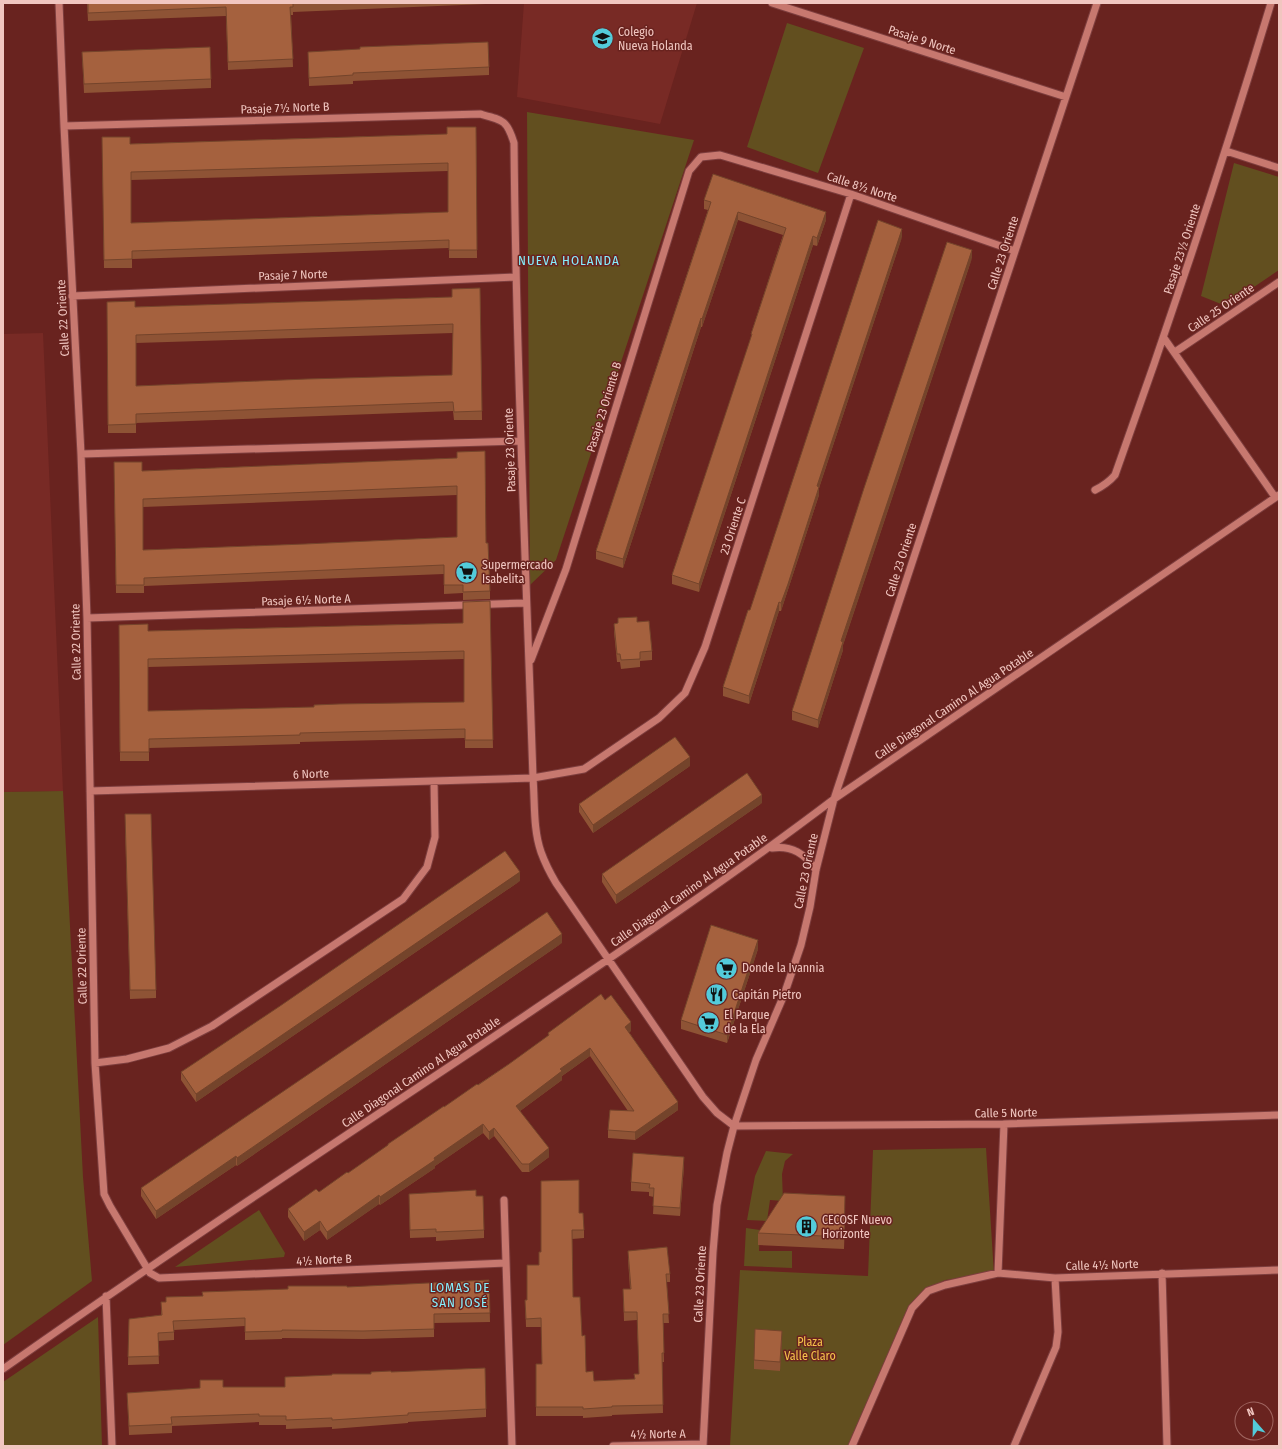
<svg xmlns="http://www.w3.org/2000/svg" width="1282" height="1449" font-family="'Fira Sans Condensed',sans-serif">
	<rect width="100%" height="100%" fill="#69231f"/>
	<path fill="#782a25" d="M524,3h173l-37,121 -143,-27z
		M43,333l20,458 -60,1v-458z"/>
	<path fill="#624f1f" d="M787,23l77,25 -46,125 -71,-26z
		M527,112l167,28 -138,420 -26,25z
		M1234,163l45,14v93l-53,36 -25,-10z
		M63,791l20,386 9,104 -89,64v-553z
		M986,1148l8,126 -49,6 -19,10 -46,83 -32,73h-118l10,-176 128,6 5,-126z
		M766,1151l27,3 -8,7 -3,13 1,27 -13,-1 -3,21 -20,-1 8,-44z
		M259,1210l26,43 -1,4 -109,10z
		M746,1228l14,2 -1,21h33v17l-48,-2z
		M98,1317l4,129h-99v-64z"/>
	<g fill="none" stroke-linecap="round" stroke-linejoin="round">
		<defs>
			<path id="minor" d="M59,3l5,123 17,328 6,164 8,445 9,131 6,12 40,67 9,5 347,-15
				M772,3l294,94
				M64,126l416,-12c23,6 27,6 34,29 2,212 12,424 19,635 2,25 0,51 8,74 4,11 9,21 15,31l147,214 14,16 17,13
				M1226,151l53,17
				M72,296l443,-19
				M1164,338l111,159
				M1175,352l104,-70
				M81,454l439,-13
				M1095,490c8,-4 14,-8 20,-15 56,-156 108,-313 156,-472
				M87,618l439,-15
				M531,660l35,-91 123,-398 12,-14 19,-2 131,39 164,57
				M90,791l443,-13 51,-9 75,-51 26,-25 20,-46 146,-453
				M772,848c20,-3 33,6 44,22
				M95,1063l32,-4 42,-11 43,-22 191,-127 24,-32 8,-30 -1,-56
				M734,1126l270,-2 275,-9
				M504,1200l8,246
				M998,1273l6,-149
				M1162,1273l5,173
				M106,1296l6,150
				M3,1369c156,-110 315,-215 474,-321 120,-81 241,-161 357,-249l445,-304
				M613,1446l90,-2
				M703,1446l10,-194 4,-47 10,-52 7,-27 22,-66 28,-65 17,-50 9,-38 6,-37 18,-71 263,-796
				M852,1446l60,-138 16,-17 17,-6 53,-12 57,5 224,-8
				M1014,1446l42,-99 2,-15 -3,-54"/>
		</defs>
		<use href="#minor" stroke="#7d3e3e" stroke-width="9"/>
		<use href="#minor" stroke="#c7786f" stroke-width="7"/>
	</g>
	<path fill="#8e5335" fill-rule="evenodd" d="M87,3h399v1l-193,8v3h-2l2,52 -65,3 -2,-54 -138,5z
		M82,52l129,27v9l-127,5z
		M308,52l181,15v8l-136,6v3l-44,2z
		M476,127l1,131h-28v-10l-317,11v9h-28l-2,-131 28,7 317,-10zM448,171v41l-317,11v-43z
		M704,200l122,20 -9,26 -4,-1 -114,347 -27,-8v-9l79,-237v-4l32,-99 -45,-15 -36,107h-1l-78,241 -27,-9v-8l112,-341 -4,-1z
		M902,237l-83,251v7l-38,116h-2l-30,93 -26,-8v-9l27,-77z
		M972,258l-129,387v5l-25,78 -26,-8v-9z
		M480,288l2,132h-28l-1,-9 -317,12v10h-28l-1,-131 28,5 317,-10zM453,333l-1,42 -316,11v-43z
		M457,458l29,85 4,48v8l-27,1v-7l-19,1v-20l-300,12v7h-28l-2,-131 28,9zM457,495v42l-152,7 -162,6v-43z
		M490,601l3,147h-28v-10l-165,4v2l-151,4v13h-29l-1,-136 29,6 315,-8zM464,659v43l-150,5 -166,4v-44z
		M618,618l19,4 15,29v9l-12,1v6l-19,2 -1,-7h-3l-3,-30v-8l4,-1z
		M690,766l-97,67 -14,-21v-8z
		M762,803l-146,101 -14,-22v-8z
		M125,823l31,167v8l-26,1z
		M520,881l-324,221 -15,-22v-8z
		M562,943l-325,223 -1,-1 -80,54 -15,-23v-8z
		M758,949l-31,94 -46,-14v-9z
		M605,1000l26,31 -2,1 49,78 -43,30 -27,-2v-8l20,-19 -38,-55 -28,20v4l-42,31 29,46 -20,15h-7l-28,-36 -5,4 -6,-7 -48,33v2l-55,37 -1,-1 -52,36 -7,-10 -16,11 -16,-24v-8l31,-17 29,-19 40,-27v-2l121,-80 39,-28v-3z
		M684,1166l-4,50 -27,-2 1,-17 -5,-1v-4l-18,-1v-9z
		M476,1196l8,34v8l-48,3v-4l-26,1 -1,-36z
		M845,1209l-1,40 -86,-4v-12z
		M579,1213l5,17v8l-12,1 1,58 9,39 4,36 8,9 40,-2 5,-5 -2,-54 -13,1 -1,-32h7l-2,-30v-8l42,23v8h-4l3,41h-6l1,39h-2l1,51 -51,2v1l-29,2v-2h-47v-52h6l-1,-37h-15l-1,-27h2l12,-35z
		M489,1280l1,42 -56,1v14l-71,2 -81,-1v1l-37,1v-14l-71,4v10l-16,1 1,23 -31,1 1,-46 32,-4v-13h5l37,-6z
		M782,1340l-2,31 -26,-2v-9z
		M391,1372l95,37v8l-78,5v1l-76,6v-2l-46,2v-4h-27v-3l-87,4v7l-43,2 -2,-42 96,-6h62l86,-13z"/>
	<path fill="#74442b" d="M738,212v8l-36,107v-8z
		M826,212v8l-9,26v-8z
		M902,229v8l-83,251v7l-38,116v-8l36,-117z
		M813,236v9l-114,347v-8z
		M972,250v8l-129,387v5l-25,78v-8l23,-79z
		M701,318v9l-78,241v-9z
		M779,602v9l-30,93v-8z
		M690,757v9l-97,67v-8z
		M762,795v8l-146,101v-9z
		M520,872v9l-324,221v-8z
		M562,934v9l-325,223v-8z
		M758,940v9l-31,94v-8z
		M631,1022v9l-6,4v-8z
		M590,1048v8l-28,20v4l-46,34v-8l44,-37z
		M678,1102v8l-43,30v-8z
		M483,1124v9l-48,33v2l-55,37v-8l54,-39z
		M494,1128v8l-5,4v-8z
		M549,1148v9l-20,15v-8z
		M236,1156v9l-80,54v-8z
		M684,1157v9l-4,50v-8z
		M379,1195v9l-52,36v-8z
		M845,1196v13l-1,40v-12z
		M320,1221v9l-16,11v-9z
		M782,1331v9l-2,31v-9z"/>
	<path fill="#a5613e" stroke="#74442b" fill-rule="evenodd" d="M88,3h214h-9v4h-3l3,52 -65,3 -2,-55 -138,6z
		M488,42l1,25 -136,6v2l-44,3 -1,-26 52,-3v-2z
		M210,47l1,32 -127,5 -2,-32z
		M447,127h29l1,123h-28v-10l-317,11v8l-28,1 -2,-123h28v7l317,-10zM448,163v49l-317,11v-51z
		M713,174l113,38 -9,26 -4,-2 -114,348 -27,-9 80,-241h-1l35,-106 -48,-16 -36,107 -1,-1 -78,241 -27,-8 115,-349 -7,-2z
		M878,220l24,9 -85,257 2,1 -31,97 -7,19 -2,-1 -30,94 -26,-9 25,-77h2z
		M947,242l25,8 -131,391 2,1 -25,78 -26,-9 72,-223z
		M480,288l2,123 -28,1 -1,-10 -317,12v10l-28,1 -1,-123 28,-1v6l317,-10v-8zM453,324l-1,51 -145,4 -171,7v-51z
		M485,451l1,92h2l2,48 -27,1v-7h-19v-20l-300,13v7h-28l-2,-123h28v9l315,-13v-6zM457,486v51l-152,7 -162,6v-51z
		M490,601l3,139h-28v-11l-165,4v2l-151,4v13h-29l-1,-127 29,-1v7l315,-8v-21zM464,651v51l-125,2 -25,1v2l-166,4v-52z
		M637,617v5l12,-1 3,30 -12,1v7l-19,1 -1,-6h-3l-3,-30 4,-1v-5z
		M675,737l15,20 -97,68 -14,-21z
		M747,773l15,22 -146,100 -14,-21z
		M125,814h26l5,176h-26z
		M505,851l15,21 -324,222 -15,-22 99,-66z
		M547,912l15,22 -325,224 -1,-2 -80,55 -15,-23z
		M711,925l47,15 -31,95 -46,-15z
		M601,994l4,6 6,-5 20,27 -6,5 53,75 -43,30 -27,-2 2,-20 24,1 -44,-63 -30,21 2,2 -46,35 33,42 -20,16h-7l-28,-36 -5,4 -6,-8 -49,34 1,2 -55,37 -1,-2 -52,37 -7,-11 -16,11 -16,-23 28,-20 3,3 28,-20 1,1 40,-28v-1l56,-38v1l33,-23 1,1 31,-21 40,-29 -1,-2z
		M633,1153l51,4 -4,51 -27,-2 1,-18h-5l1,-4 -19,-2z
		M579,1180v33h4l1,17h-12l1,67h7l2,39 3,-1 1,37 7,-1 1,10 41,-2 -1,-5h5l-2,-62h-13l-1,-23h8l-3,-38 39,-4 3,27h-4l3,40h-6l1,39h-2l1,52 -51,1v1l-29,2v-2h-47v-43h6l-1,-46 -15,1 -1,-19h2v-35h12v-13h2v-71z
		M476,1190v6h7l1,34 -48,2v-3l-26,1 -1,-36z
		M784,1193l61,3 -1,41 -86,-4z
		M489,1280l1,33 -56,1v15l-71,2 -81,-1v1l-37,1v-14l-72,3 1,11 -16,1 1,23 -31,1 1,-38 33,-4 -1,-13h5v-5l37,-1 -1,-4 86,-3v-3h59v1z
		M755,1329l27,2 -2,31 -26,-2z
		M485,1368l1,41 -78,4v2l-76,5v-2l-46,2v-4h-27v-2l-88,3 1,7 -43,2 -2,-33 73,-5v-8h23v7h62v-10l47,-2v-1h39v-2l20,-1v1z"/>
	<defs>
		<symbol id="school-disc" viewBox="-11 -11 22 22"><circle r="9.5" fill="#53cbda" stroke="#69231f"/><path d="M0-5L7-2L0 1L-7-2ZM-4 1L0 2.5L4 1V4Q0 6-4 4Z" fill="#111"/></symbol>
		<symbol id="supermarket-disc" viewBox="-11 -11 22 22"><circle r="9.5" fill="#53cbda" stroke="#69231f"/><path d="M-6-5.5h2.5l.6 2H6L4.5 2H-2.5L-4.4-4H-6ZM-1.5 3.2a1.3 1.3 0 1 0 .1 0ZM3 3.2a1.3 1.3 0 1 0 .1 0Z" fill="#111"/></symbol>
		<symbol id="restaurant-disc" viewBox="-11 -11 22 22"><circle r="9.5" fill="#53cbda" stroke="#69231f"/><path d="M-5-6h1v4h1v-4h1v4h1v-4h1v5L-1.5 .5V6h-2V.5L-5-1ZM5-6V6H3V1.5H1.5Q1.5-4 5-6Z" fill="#111"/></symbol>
		<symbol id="building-disc" viewBox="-11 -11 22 22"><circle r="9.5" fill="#53cbda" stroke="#69231f"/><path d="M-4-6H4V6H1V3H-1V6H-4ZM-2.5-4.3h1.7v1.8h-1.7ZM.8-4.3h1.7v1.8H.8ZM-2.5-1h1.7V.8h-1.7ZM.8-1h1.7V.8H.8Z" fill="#111"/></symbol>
	</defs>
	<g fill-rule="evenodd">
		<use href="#school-disc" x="590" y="26" width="25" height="25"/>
		<use href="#supermarket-disc" x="454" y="560" width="25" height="25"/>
		<use href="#supermarket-disc" x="714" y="956" width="25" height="25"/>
		<use href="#restaurant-disc" x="704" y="982" width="25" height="25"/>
		<use href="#supermarket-disc" x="696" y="1010" width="25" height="25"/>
		<use href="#building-disc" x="794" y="1214" width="25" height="25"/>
	</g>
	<g text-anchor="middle" stroke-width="3" stroke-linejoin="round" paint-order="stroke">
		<g font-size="12" fill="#f1c6c0" stroke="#69231f" text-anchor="start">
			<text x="618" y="36">Colegio<tspan x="618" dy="14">Nueva Holanda</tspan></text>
			<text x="482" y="569">Supermercado<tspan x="482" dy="14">Isabelita</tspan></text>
			<text x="742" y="972">Donde la Ivannia</text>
			<text x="732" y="999">Capitán Pietro</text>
			<text x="724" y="1019">El Parque<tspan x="724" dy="14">de la Ela</tspan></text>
			<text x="822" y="1224">CECOSF Nuevo<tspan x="822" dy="14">Horizonte</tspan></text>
		</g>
		<g font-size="12" fill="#f1c6c0" stroke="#69231f">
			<text transform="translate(922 40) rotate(18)" y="4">Pasaje 9 Norte</text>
			<text transform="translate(285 108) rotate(-2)" y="4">Pasaje 7½ Norte B</text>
			<text transform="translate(862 187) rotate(18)" y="4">Calle 8½ Norte</text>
			<text transform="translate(1182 249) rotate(-72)" y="4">Pasaje 23½ Oriente</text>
			<text transform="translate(1003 253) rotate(-72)" y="4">Calle 23 Oriente</text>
			<text transform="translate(293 275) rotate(-2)" y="4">Pasaje 7 Norte</text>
			<text transform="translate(1221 308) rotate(-34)" y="4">Calle 25 Oriente</text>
			<text transform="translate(63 318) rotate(-93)" y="4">Calle 22 Oriente</text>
			<text transform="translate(604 407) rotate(-73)" y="4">Pasaje 23 Oriente B</text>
			<text transform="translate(510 450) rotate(-92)" y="4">Pasaje 23 Oriente</text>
			<text transform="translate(733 526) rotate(-72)" y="4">23 Oriente C</text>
			<text transform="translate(901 560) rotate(-72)" y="4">Calle 23 Oriente</text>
			<text transform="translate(306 600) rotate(-2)" y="4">Pasaje 6½ Norte A</text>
			<text transform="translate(76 642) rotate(-91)" y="4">Calle 22 Oriente</text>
			<text transform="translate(954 704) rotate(-34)" y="4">Calle Diagonal Camino Al Agua Potable</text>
			<text transform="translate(311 774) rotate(-2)" y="4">6 Norte</text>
			<text transform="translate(806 871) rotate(-78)" y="4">Calle 23 Oriente</text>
			<text transform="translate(689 890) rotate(-35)" y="4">Calle Diagonal Camino Al Agua Potable</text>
			<text transform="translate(82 966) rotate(-91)" y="4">Calle 22 Oriente</text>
			<text transform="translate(421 1072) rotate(-34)" y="4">Calle Diagonal Camino Al Agua Potable</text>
			<text transform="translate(1006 1113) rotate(-1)" y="4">Calle 5 Norte</text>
			<text transform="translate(324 1260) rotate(-3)" y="4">4½ Norte B</text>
			<text transform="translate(1102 1265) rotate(-2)" y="4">Calle 4½ Norte</text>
			<text transform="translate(700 1284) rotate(-87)" y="4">Calle 23 Oriente</text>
			<text transform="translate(658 1434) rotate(-1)" y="4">4½ Norte A</text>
		</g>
		<g font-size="12" fill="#f5c44b" stroke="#69231f">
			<text x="810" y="1346">Plaza<tspan x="810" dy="14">Valle Claro</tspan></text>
		</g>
		<g font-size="13" letter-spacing="1" fill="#85effd" stroke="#69231f">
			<text x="569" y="265">NUEVA HOLANDA</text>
			<text x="460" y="1292">LOMAS DE<tspan x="460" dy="15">SAN JOSÉ</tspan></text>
		</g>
	</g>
	<rect width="1282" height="1449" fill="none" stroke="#f1c6c0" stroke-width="8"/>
	<g transform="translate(1254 1421) rotate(340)"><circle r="19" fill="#69231f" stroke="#9f645f"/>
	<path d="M0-3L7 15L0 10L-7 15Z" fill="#53cbda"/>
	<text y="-6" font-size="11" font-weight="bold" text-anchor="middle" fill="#f1c6c0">N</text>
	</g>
</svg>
